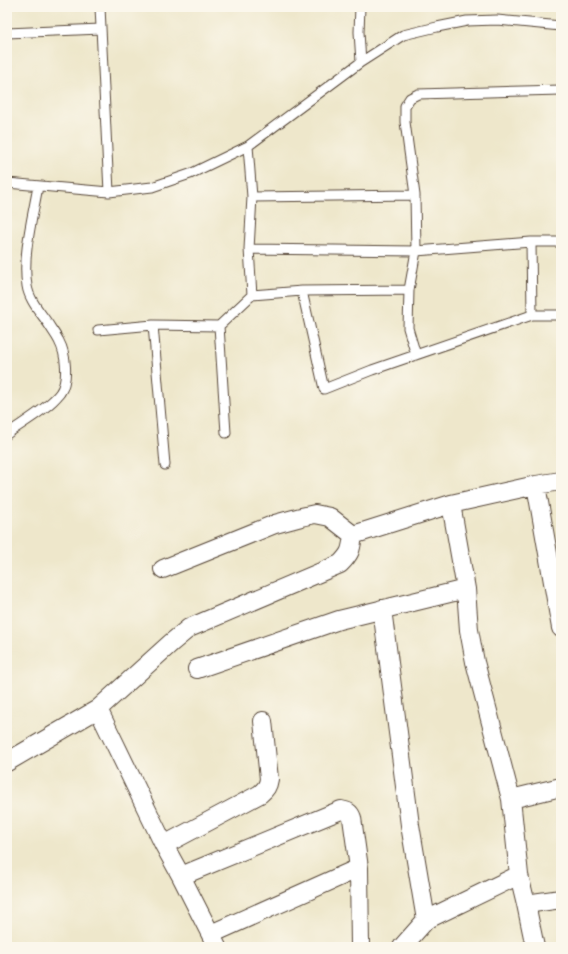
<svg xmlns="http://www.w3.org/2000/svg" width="568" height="954" font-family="'Balsamiq Sans',sans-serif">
	<rect width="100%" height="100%" fill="#fbf7ec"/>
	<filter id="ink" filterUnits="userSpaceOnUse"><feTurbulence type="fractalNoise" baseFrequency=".025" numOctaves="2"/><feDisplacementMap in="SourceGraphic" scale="8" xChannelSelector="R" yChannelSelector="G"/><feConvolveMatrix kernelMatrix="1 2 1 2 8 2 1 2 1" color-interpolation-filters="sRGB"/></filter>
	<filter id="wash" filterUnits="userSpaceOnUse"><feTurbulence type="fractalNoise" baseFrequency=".012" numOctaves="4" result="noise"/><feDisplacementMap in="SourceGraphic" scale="16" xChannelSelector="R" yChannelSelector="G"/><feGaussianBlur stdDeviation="0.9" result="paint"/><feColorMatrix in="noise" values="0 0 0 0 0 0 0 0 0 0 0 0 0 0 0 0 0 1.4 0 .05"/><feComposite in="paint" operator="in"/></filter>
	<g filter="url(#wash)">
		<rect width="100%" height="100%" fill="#eee7cb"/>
	</g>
	<g filter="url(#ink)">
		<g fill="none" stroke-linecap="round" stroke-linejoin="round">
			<defs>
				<path id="lane" d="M100,7l9,185 43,-5 38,-13 58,-28
					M360,7l-1,25 2,30 42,-27 34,-8 30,-6 30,-1 64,6
					M7,33l94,-4
					M361,62l-113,84 4,51 163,-2 1,56 -7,39 -1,38 8,27
					M7,183l102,9
					M415,195l-10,-73v-16l5,-8 8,-4 143,-4
					M252,197l-3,52 167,2 115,-9h30
					M531,242l1,73
					M249,249l3,46 50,-4
					M409,290l-107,1 22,98 48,-19 160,-55h29
					M98,330l55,-5
					M226,433l-7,-107 33,-31
					M7,434c15,-11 42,-26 53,-41 9,-13 6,-39 -1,-52 -3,-6 -7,-11 -10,-16 -8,-12 -20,-25 -22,-39 -5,-31 6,-70 11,-100
					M165,465l-12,-140 66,1"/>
				<path id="street" d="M536,485l25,143
					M451,504l15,85 3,41 6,32 36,137 8,76 7,29 9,43
					M353,535l98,-31 85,-19 25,-4
					M163,569l112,-45 26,-7 14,-3 15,3 23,18
					M382,609l28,216 16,95
					M197,669l142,-49 127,-31
					M98,709l66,136 17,31 36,71
					M7,762l91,-53 73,-66 18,-15 151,-64c11,-11 11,-14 13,-29
					M511,799l50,-12
					M164,845l96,-51c6,-5 8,-8 9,-15l-6,-58
					M181,876l160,-66c6,1 9,2 11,8l7,50 1,79
					M526,904l35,-5
					M211,934l148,-66
					M402,947l24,-27 93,-45"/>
			</defs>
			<use href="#lane" stroke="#564638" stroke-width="11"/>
			<use href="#street" stroke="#564638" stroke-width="20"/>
			<use href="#lane" stroke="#fff" stroke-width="9"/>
			<use href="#street" stroke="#fff" stroke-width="18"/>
		</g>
	</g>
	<rect width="568" height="954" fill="none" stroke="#fbf7ec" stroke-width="24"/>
</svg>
